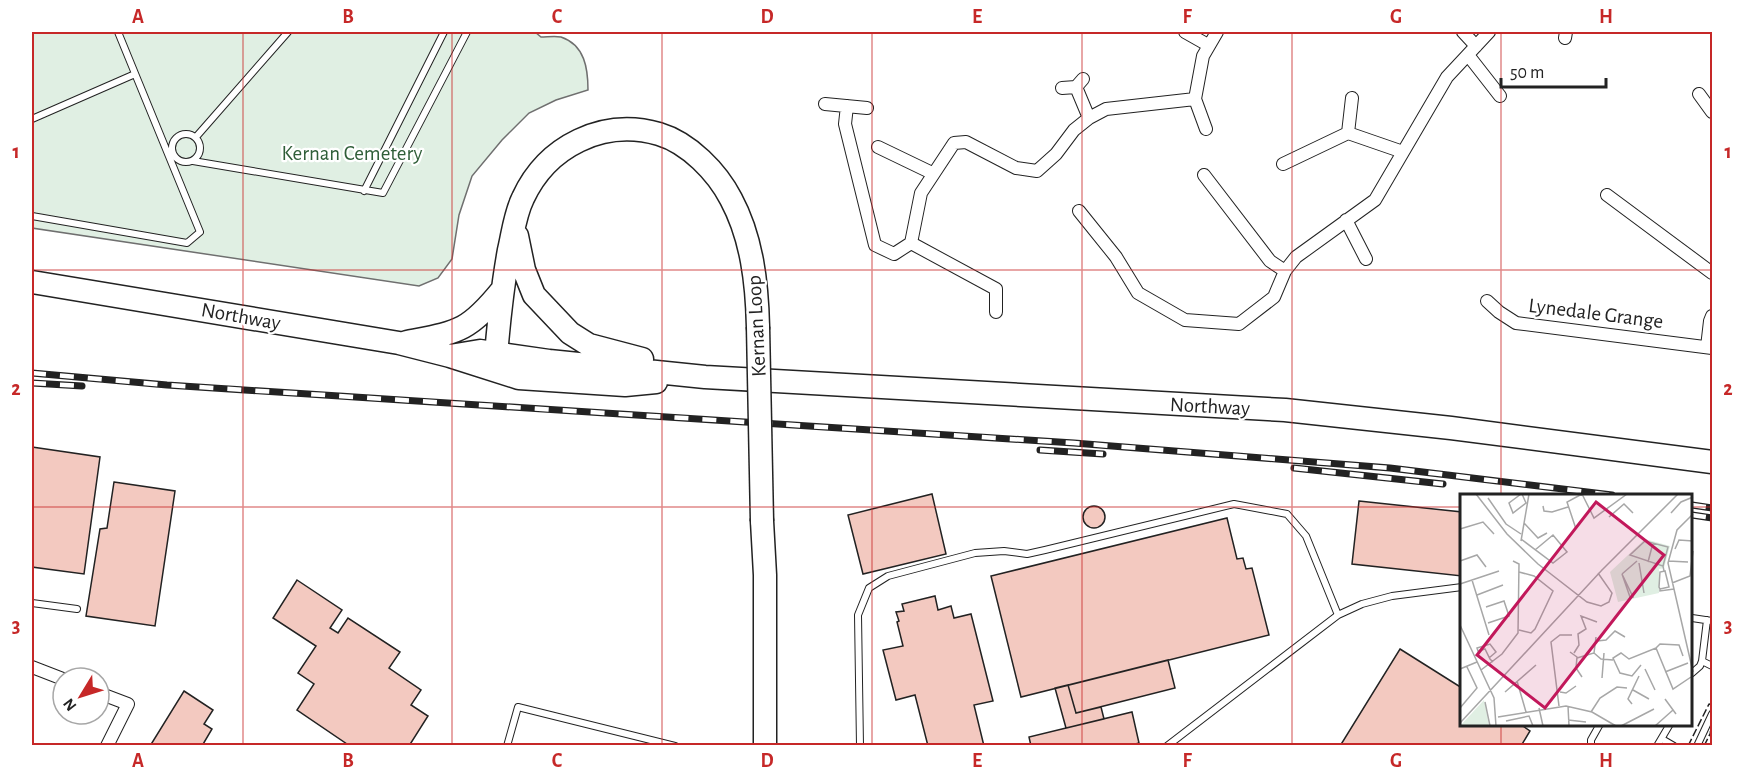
<svg xmlns="http://www.w3.org/2000/svg" width="1744" height="777" font-family="'Alegreya Sans',sans-serif">
	<rect width="100%" height="100%" fill="#fff"/>
	<path fill="#e0efe3" stroke="#6f6f6f" stroke-width="1.5" d="M32,32h503l6,5c6,0 14,-1 20,0 24,8 27,32 27,53l-32,10 -27,13 -27,27 -30,36 -13,39 -7,44 -14,19 -19,8 -387,-58z"/>
	<path fill="#f3c9c0" stroke="#222" stroke-width="1.5" d="M32,447l68,10 -16,117 -52,-7z
		M114,482l61,9 -20,135 -69,-10 14,-87 7,-1z
		M932,494l14,60 -83,20 -15,-59z
		M1359,501l103,11v64l-110,-12z
		M1083 517a11 11 0 1 1 22 0a11 11 0 1 1-22 0Z
		M1227,518l10,41 6,-1 3,11 6,-1 17,67 -248,62 -30,-121z
		M297,580l45,30 -12,18 8,5 10,-15 52,34 -11,16 32,22 -10,15 17,11 -19,30h-59l-53,-36 17,-26 -16,-11 18,-27 -43,-28z
		M935,596l3,14 13,-4 3,12 17,-4 22,87 -19,4 10,41h-56l-13,-51 -19,5 -13,-50 20,-4 -6,-24 2,-1 -3,-9 8,-1 -2,-7z
		M1400,649l62,39v36h58l10,7 -9,15h-181z
		M1168,660l7,28 -99,25 -8,-28z
		M1068,685l8,28 25,-6 3,12 -38,9 -11,-40z
		M184,691l29,19 -9,14 8,5 -10,17h-52z
		M1132,712l7,31 -11,3h-97l-2,-9z"/>
	<g fill="none" stroke-linecap="round" stroke-linejoin="round">
		<defs>
			<path id="lane" d="M32,119l103,-45
				M172 148a14 14 0 1 1 28 0a14 14 0 1 1-28 0Z
				M196,137l92,-105
				M193,161l190,32 84,-161
				M364,191l80,-159
				M32,216l155,27 13,-11 -82,-200
				M32,603l45,6
				M1692,618l20,3
				M1702,661l10,5
				M1692,673l8,-7 2,-5 5,-41
				M1662,739l12,7
				M507,746l11,-39 157,39
				M860,746l-2,-131 11,-27 19,-12 87,-23 29,-2 23,3 18,-4 189,-46 53,10 19,22 32,79
				M1167,746l171,-131 24,-11 30,-8 70,-9
				M1591,746v-6l9,-16
				M1657,746l13,-22
				M1697,746l15,-32"/>
			<path id="street" d="M1185,32l23,13
				M1463,32l13,14
				M1565,38l1,-6
				M1468,55l32,41
				M1076,87l13,31
				M1062,88l14,-1 7,-8
				M1699,94l13,18
				M825,104l42,4
				M847,106l-2,18 30,121 19,9 17,-11 10,-50 33,-50 12,-1 50,26 21,3 19,-17 18,-24 15,-12 17,-9 89,-10
				M1206,129l-11,-30 8,-43 14,-24
				M1348,133l4,-35
				M878,147l54,26
				M1283,164l65,-31 55,19
				M1204,175l66,86 15,10
				M1607,195l105,78
				M1079,211l37,46 22,36 47,27 54,4 35,-27 11,-26 11,-14 79,-57 72,-123 42,-45
				M1346,220l20,39
				M911,243l85,46v23
				M1487,301l12,11 17,11 196,25
				M1707,347l3,-26 2,-5
				M32,667l31,12
				M99,693l29,11 -21,42"/>
			<path id="highway" d="M517,236l7,34 10,25 36,38 19,12 53,14
				M32,282l367,61 51,13 69,22 106,7 31,-3
				M407,342c51,-10 61,-10 95,-52
				M450,356l30,-5 69,10 156,16 580,33 166,18 261,34
				M495,368c3,-40 7,-79 14,-118 4,-17 6,-36 14,-52 24,-52 80,-80 136,-64 30,9 58,38 72,65 21,39 26,84 27,128
				M762,521l3,54v171"/>
		</defs>
		<use href="#lane" stroke="#222" stroke-width="8"/>
		<use href="#street" stroke="#222" stroke-width="14"/>
		<use href="#highway" stroke="#222" stroke-width="25"/>
		<use href="#lane" stroke="#fff" stroke-width="6"/>
		<use href="#street" stroke="#fff" stroke-width="12"/>
		<use href="#highway" stroke="#fff" stroke-width="22"/>
		<defs>
			<path id="rail" d="M32,373l135,12 907,58 316,25 222,27
				M32,383l50,3
				M1040,450l63,4
				M1294,468l149,16
				M1692,505l20,3
				M1692,515l20,3"/>
		</defs>
		<use href="#rail" stroke="#222" stroke-width="7"/>
		<use href="#rail" stroke="#fff" stroke-width="4.5" stroke-dasharray="14" stroke-linecap="butt"/>
		<defs>
			<path id="highway-bridge" d="M758,327l4,194"/>
		</defs>
		<use href="#highway-bridge" stroke="#222" stroke-width="25" stroke-linecap="butt"/>
		<use href="#highway-bridge" stroke="#fff" stroke-width="22"/>
		<path stroke="#222" stroke-width="1.5" stroke-dasharray="8 3" stroke-linecap="butt" d="M1688,746l21,-42 3,1
			M1704,746l8,-16"/>
		<path stroke="#222" stroke-width="3" d="M1711,732l1,1"/>
	</g>
	<path fill="none" stroke="#c62828" stroke-width="1.5" stroke-opacity="0.55" d="M243,32v714M452,32v714M662,32v714M872,32v714M1082,32v714M1292,32v714M1501,32v463M32,270h1680M32,507h1430M1692,507h20M1501,724v22"/>
	<g text-anchor="middle" stroke-width="4.5" stroke-linejoin="round" paint-order="stroke">
		<g font-size="21" fill="#2f5e38" stroke="#fff">
			<text x="352" y="160">Kernan Cemetery</text>
		</g>
		<g font-size="21" fill="#222" stroke="#fff">
			<text transform="translate(1596 313) rotate(7)" y="7">Lynedale Grange</text>
			<text transform="translate(241 316) rotate(10)" y="7">Northway</text>
			<text transform="translate(756 326) rotate(-93)" y="7">Kernan Loop</text>
			<text transform="translate(1210 406) rotate(3)" y="7">Northway</text>
		</g>
	</g>
	<g transform="translate(1460 494)">
		<rect width="232" height="232" fill="#fff"/>
		<path d="M185,45l25,7 -6,22 -5,1v24l-41,9 -8,-30zM24,206l5,26h-29z" fill="#e0efe3"/>
		<path fill="none" stroke="#a7a7a7" stroke-width="1.5" d="M16,0l31,40 31,30 49,38 14,4 8,-4 3,-9 -14,-20M61,0l-12,9 4,10 13,-10 -4,-9M122,0l12,24 33,-24M28,4l18,26 15,10M83,12l1,5 8,1 16,-5M211,19l10,-11 12,-5M233,20l-16,16 -9,33 25,109M149,23l15,-13 9,9M64,29l14,15 9,-5M0,35l23,-7 11,12M116,35l-9,-27 15,-8M61,45l32,24 14,-11 -14,-17 -18,15M61,47l8,-47M215,55l4,-9 14,1M0,67l17,-6 9,12M208,67l20,1M188,68l5,-19M179,69l5,30M203,72l5,-19 -23,-6 -15,14 33,11 1,5M141,77l77,-77M162,80l11,23h-3zM162,80l15,-13M12,86l17,55M212,89l18,-7 3,-25M0,90l39,-13M200,95l9,-2 -4,-16 -5,1 -1,15 1,2v2l14,-2M17,101l26,-10M26,113l18,-6 5,15 -21,7M0,131l34,73 2,28M59,136l12,3 4,-4 18,-38 -19,-15 -15,-4M137,147l9,-1 9,-9 10,6M196,154l4,-4 19,1 4,11M110,158l7,5 -1,11 6,9M114,159l5,-8 -1,-11 8,-5 -5,-13 16,6M134,159l7,6 12,1M29,164l7,-6 -6,-8 -13,4 1,3 7,-2 5,10 3,3M117,164l17,-5 2,-16M181,171l-9,11 -12,-3 -7,-15 8,-5 8,6 27,-11 17,41 18,-12M0,175l17,-7M185,175l10,21M21,176l21,-16 16,-21 1,-69 -6,-3M205,178l23,-9M142,184l2,-25M57,187l9,31M173,196l16,9M45,198l31,-27M100,198l6,1 10,-7M205,205l11,15M25,208l5,24M172,210l-4,-5 11,-23M99,212l-8,-64 9,-7h12M108,212l1,20M0,214l17,-20 -10,-21M79,214l4,18M131,218l9,-14 17,-11 10,1M38,223l68,-11 26,6 24,14M108,226l18,2M46,227l23,-5 4,10M0,229l142,-153M161,232l33,-17M195,232l18,-16"/>
		<path fill="#c2185b" fill-opacity="0.15" stroke="#c2185b" stroke-width="3" d="M136,8l68,53 -119,153 -68,-53z"/>
		<rect width="232" height="232" fill="none" stroke="#222" stroke-width="3"/>
	</g>
	<rect width="1744" height="777" fill="none" stroke="#ffffff" stroke-width="66"/>
	<g transform="translate(81 696) rotate(232)"><circle r="28" fill="#ffffff" stroke="#a7a7a7" stroke-width="1.5"/>
	<path d="M0-4.5L10 22L0 15L-10 22Z" fill="#c62828"/>
	<text y="-9" font-size="16" font-weight="bold" text-anchor="middle" fill="#222222">N</text>
	</g>
	<path d="M1501 78v9h105v-9" fill="none" stroke="#222222" stroke-width="3"/>
	<text x="1510" y="78" font-size="18" fill="#222222" stroke="#ffffff" stroke-width="4.5" paint-order="stroke">50 m</text>
	<rect x="33" y="33" width="1678" height="711" fill="none" stroke="#c62828" stroke-width="2"/>
	<g font-size="20" text-anchor="middle" font-weight="bold" fill="#c62828">
		<text x="138" y="23">A</text>
		<text x="348" y="23">B</text>
		<text x="557" y="23">C</text>
		<text x="767" y="23">D</text>
		<text x="977" y="23">E</text>
		<text x="1187" y="23">F</text>
		<text x="1396" y="23">G</text>
		<text x="1606" y="23">H</text>
		<text x="16" y="158">1</text>
		<text x="1728" y="158">1</text>
		<text x="16" y="395">2</text>
		<text x="1728" y="395">2</text>
		<text x="16" y="632">3</text>
		<text x="1728" y="632">3</text>
		<text x="138" y="767">A</text>
		<text x="348" y="767">B</text>
		<text x="557" y="767">C</text>
		<text x="767" y="767">D</text>
		<text x="977" y="767">E</text>
		<text x="1187" y="767">F</text>
		<text x="1396" y="767">G</text>
		<text x="1606" y="767">H</text>
	</g>
</svg>
